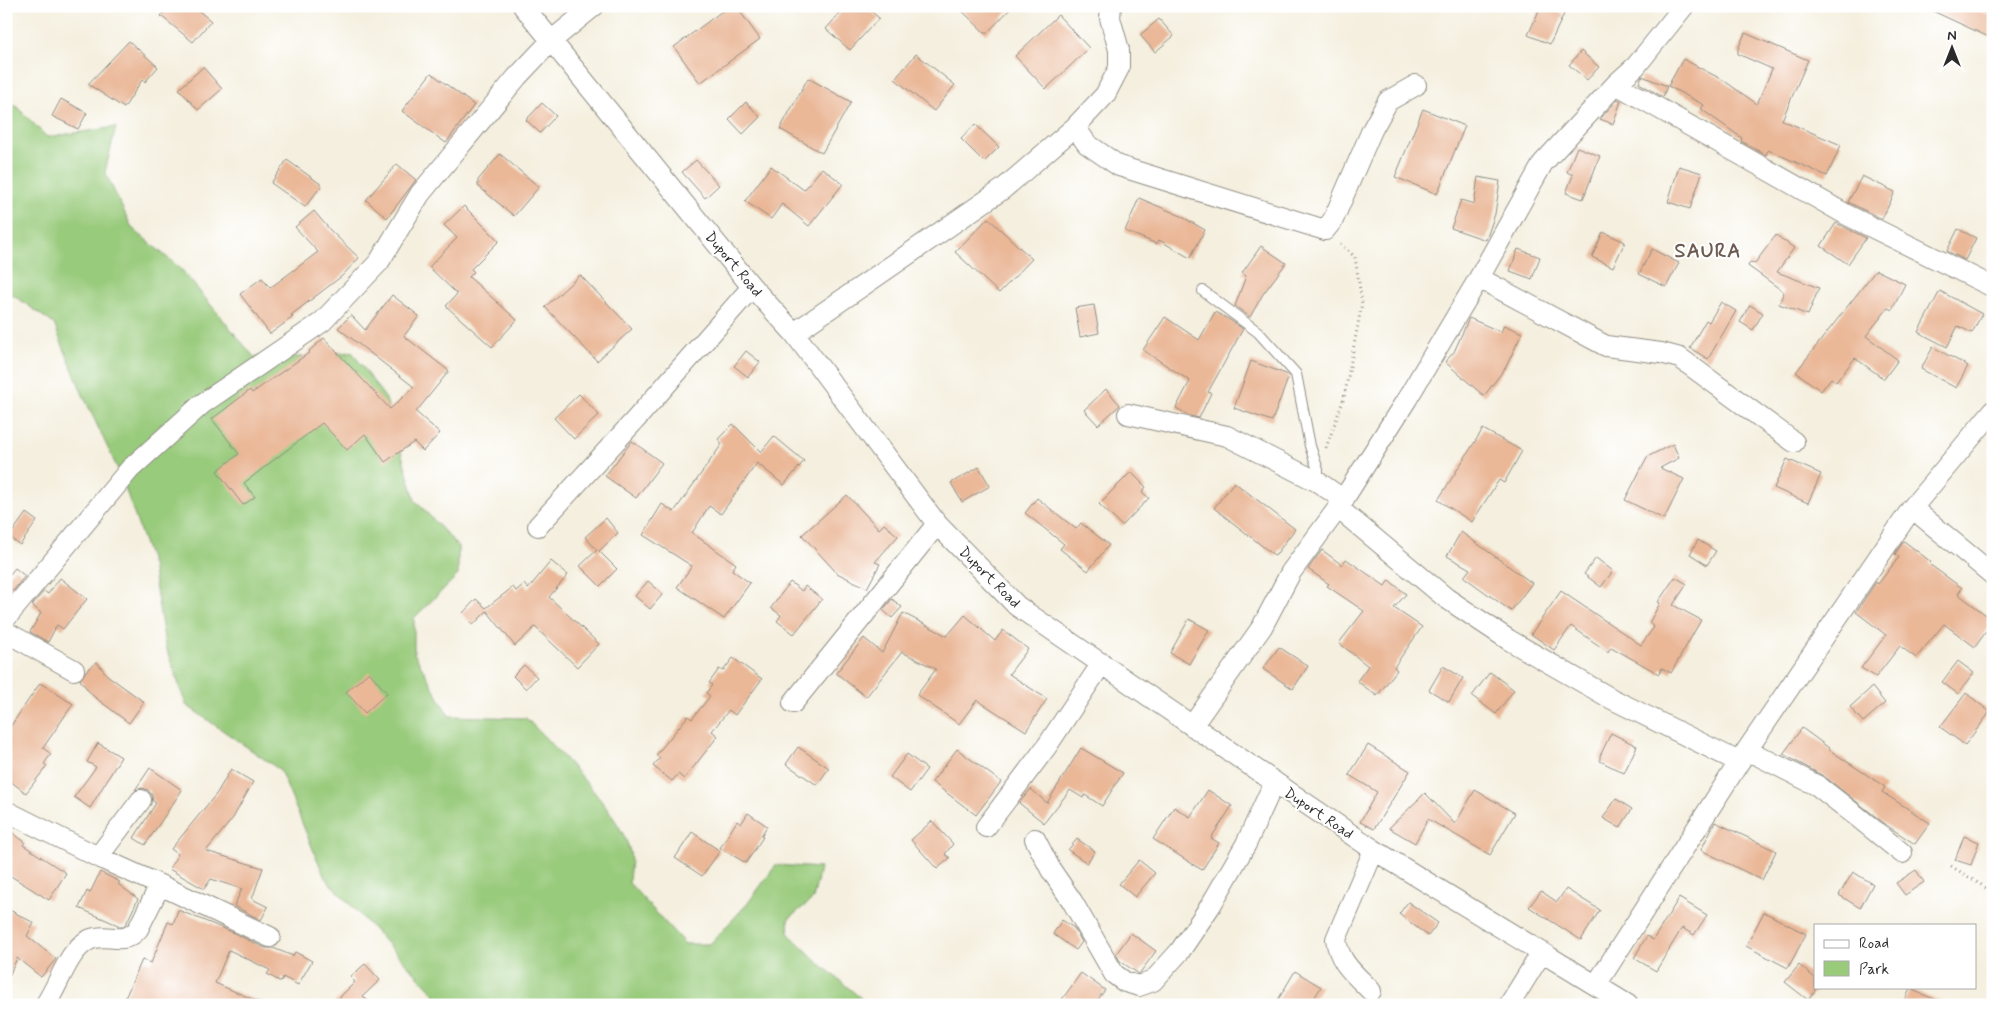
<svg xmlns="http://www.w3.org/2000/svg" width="1999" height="1011" font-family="Mynerve,sans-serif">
	<rect width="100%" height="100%" fill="#fff"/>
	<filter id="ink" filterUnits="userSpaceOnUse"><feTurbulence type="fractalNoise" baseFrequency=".02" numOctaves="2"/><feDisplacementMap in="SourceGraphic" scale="10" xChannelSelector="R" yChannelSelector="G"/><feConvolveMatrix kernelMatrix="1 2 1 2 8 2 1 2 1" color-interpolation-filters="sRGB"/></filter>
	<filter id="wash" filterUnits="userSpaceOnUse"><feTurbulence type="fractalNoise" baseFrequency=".0096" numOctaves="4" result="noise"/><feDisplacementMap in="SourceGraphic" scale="20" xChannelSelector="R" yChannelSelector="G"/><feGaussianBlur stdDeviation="1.12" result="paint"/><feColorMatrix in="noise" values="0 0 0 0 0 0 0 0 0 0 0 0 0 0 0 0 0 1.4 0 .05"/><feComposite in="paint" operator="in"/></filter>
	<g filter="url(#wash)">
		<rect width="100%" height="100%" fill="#f4efde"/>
		<path fill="#99cb7b" stroke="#627b53" d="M6,96l41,41 69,-10 -11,45 27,56 49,41 73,88h46l52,-5 34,47 29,101 43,46v29l-44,43v35l35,63 77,2c28,29 96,96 104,134 2,9 -1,22 -1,31l56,61h25l38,-41 28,-38 44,3 -7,31 -25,20 1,15 31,30 49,41h-430l-5,-12 -109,-115 -45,-108 -94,-65 -21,-61 -13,-79 -31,-89 -38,-81 -29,-71 -42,-30 -6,7z"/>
		<g id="blocks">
			<path fill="#eab797" d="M169,6h24l18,15 -18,21 -32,-26z
				M729,6h7l24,33 -60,44 -26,-36z
				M846,6h19l14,12 -29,32 -24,-21z
				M957,6h56l-27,28z
				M1541,6h6l17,8 -14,30 -22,-9z
				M1922,6h47l24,11v22z
				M1058,15l31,33 -43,41 -31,-33z
				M1159,19l15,17 -19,16 -15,-17z
				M1745,33l63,27 -26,60 59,25 -14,31 -59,-26 -2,5 -25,-14 1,-3 -41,-29 3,-4 -36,-19 15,-27 40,21 34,24 15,-35 -34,-15v-5z
				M129,41l29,26 -13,15 -3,-2 -18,28 -36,-24z
				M1581,51l18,16 -12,13 -18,-15z
				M916,54l39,31 -21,26 -39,-32z
				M203,67l19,22 -24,21 -19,-21z
				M431,73l43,32 -28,38 -44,-32z
				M1642,76l25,10 -4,11 -24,-14z
				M808,78l43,24 -29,51 -42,-24z
				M61,99l26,14 -9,16 -26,-13z
				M1618,99l3,2 -8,23 -13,-5z
				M746,102l14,15 -17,17 -14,-15z
				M542,103l14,13 -16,17 -14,-13z
				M1423,109l42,17 -28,68 -42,-17z
				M975,124l24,23 -15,15 -23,-23z
				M1577,147l23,9 -17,43 -17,-6 7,-18 -6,-3z
				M500,154l39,33 -25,29 -36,-30v-6z
				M287,160l35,25 -17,22 -34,-24z
				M696,160l23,25 -14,13 -23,-26z
				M397,164l19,16 -29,38 -21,-18z
				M771,166l33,24 18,-22 21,16 -34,42 -27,-22 -11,15 -26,-18z
				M1679,166l23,7 -12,36 -22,-7z
				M1862,176l33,16 -13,27 -34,-17z
				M1478,177l22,4 -5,33 -9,26 -35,-12 10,-28 13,4z
				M1139,198l40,17 26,15 -15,28 -31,-18 -2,4 -32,-13z
				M464,206l35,35 -28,28 3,3 -5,5 48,43 -25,27 -46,-41 11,-12 -28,-27 28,-29 -13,-13z
				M314,211l16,19 29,28 -17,18 -51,39 2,2 -23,17 -30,-40 22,-16 8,10 48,-36 -23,-25z
				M988,218l44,41 -33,34 -44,-41z
				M1836,223l30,15 -18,26 -27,-18z
				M1958,229l18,9 -11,22 -18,-9z
				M1603,232l22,10 -12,25 -21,-10z
				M1776,235l18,13 -17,24 42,16 -11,27 -29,-11 5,-12 -36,-26 2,-4 5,1z
				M1261,246l25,17 -23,31 -13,23 -15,-11 11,-30 -4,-3z
				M1518,249l22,8 -8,22 -22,-8z
				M1652,249l27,14 -13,24 -27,-13z
				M1876,270l29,14 -13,26 -4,-2 -22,28 32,24 -14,19 -29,-21 -19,24 -5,-4 -10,13 -25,-19z
				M580,275l52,54 -35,32 -52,-54z
				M1940,291l42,23 -10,19 -14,-7 -11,21 -29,-15z
				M392,295l27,21 -15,20 45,35 -33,41 24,21 -17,18 -9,-9 -29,20 -20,-28 -18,16 -25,-27 -78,60 11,14 -12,8 -26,-34 22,-17 -27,-35 38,-29 2,3 58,-41 -1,-1 15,-13 66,71 24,-22 -76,-59 13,-13 14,15z
				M1721,302l15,9 -28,48 -18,-11 16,-28 3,2z
				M1094,305l5,28 -19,4 -5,-29z
				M1750,305l13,8 -10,17 -13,-8z
				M1215,312l15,8 13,9 -35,63 3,1 -12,25 -9,-2 -14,-8 14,-27 -47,-31 22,-33 34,23z
				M1469,318l32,14 3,-7 18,8 -16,34 -22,29 -39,-34 9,-10z
				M1933,347l35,19 -12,22 -35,-19z
				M746,351l14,11 -12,15 -14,-11z
				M1251,361l35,13 3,2 -17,45 -38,-13z
				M1106,389l14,16 -22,20 -14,-15z
				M579,394l20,21 -25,24 -20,-21z
				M733,424l28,28 13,-16 30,25 -20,24 -27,-22 -36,51 -12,-8 -17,27 44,31 -4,6 18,13 -26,36 -47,-32 15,-21 -49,-31 19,-31 12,8 48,-68 -4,-5z
				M1483,429l39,22 -18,32 -5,-3 -27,42 -34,-22z
				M632,441l30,22 -26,35 -31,-22z
				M1673,444l6,14 -19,10 24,11 -20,40 -39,-19 22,-43z
				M1787,459l34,15 -13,29 -34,-15z
				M979,467l11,19 -28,16 -11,-19z
				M1131,472l15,15 -4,5 7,6 -27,28 -23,-22z
				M1234,482l61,47 -20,27 -61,-48z
				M847,495l32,34 5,-5 14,12 -23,26 5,2 -13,24 -30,-15 -35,-38z
				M1037,498l39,31 5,-6 28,22 -21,26 -28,-22 4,-5 -39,-31z
				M26,513l11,8 -17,24 -11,-8z
				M606,518l12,15 -19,18 18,18 -17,17 -20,-20 17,-16 -12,-13z
				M1461,532l71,51 -21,28 -47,-34 6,-8 -23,-13z
				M1698,540l18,11 -9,14 -17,-11z
				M1904,541l27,21 -2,2 33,24 -4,6 35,26v2l-18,25 -31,-23 -28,34 -16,-12 -24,31 -15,-9 25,-33 -30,-23 20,-30 2,2 21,-27 -4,-3z
				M1322,550l20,15 4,-6 39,27 4,-6 17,14 -12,14 28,19 -28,40 3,3 -20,26 -20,-15 11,-15 -29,-23 25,-32 -37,-25 2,-2 -21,-15z
				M1596,558l17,13 -12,16 -17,-13z
				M551,561l17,14 -19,22 50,47 -22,23 -42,-40 -20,19 -28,-35 -14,14 -11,-11 14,-15 10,9 27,-21 3,4 8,-7 4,5z
				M15,568l10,8 -12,15 -7,-6v-6z
				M1675,577l12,7 -14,21 28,15 -30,53 -9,-5 -3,6 -48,-27 -3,5 -37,-26 -17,24 -23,-16 30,-43 80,54 13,-18 -5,-4 11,-20 -2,-1z
				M60,578l27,21 -24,30 -6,-4 -9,17 -18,-10 11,-19 -9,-8 12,-14 4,3z
				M648,581l15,13 -13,15 -15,-13z
				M790,582l12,9 3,-5 17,13 -28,35 -17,-13 4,-6 -10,-7z
				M892,599l10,8 -10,11 -9,-8z
				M903,613l44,23 18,-21 30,26 8,-11 25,19 -19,25 38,25 -21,32 -49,-31 -18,24 -42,-29 19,-26 -34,-17 -36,45 -30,-24 28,-35 18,15z
				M1189,619l20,11 -20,34 -19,-11z
				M1279,647l29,19 -15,23 -30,-20z
				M733,658l29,21 -27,36 -6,-5 -17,21 6,5 -34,43 -6,-5 -6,7 -19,-15 7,-8 -4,-3 32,-39 4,3 18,-23 -4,-3 6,-8 -3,-2 10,-14 4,2z
				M1958,661l16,12 -16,21 -16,-12z
				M97,662l10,13 37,27 -15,21 -37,-28 -12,-15 6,-9z
				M524,665l13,12 -11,12 -13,-13z
				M1443,666l20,12 -14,24 -20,-12z
				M369,672l18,21 -22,20 -19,-21z
				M1490,672l24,18 -18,24 -24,-18z
				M40,683l33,21 -30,44 8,6 -7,10 3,2 -21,27 -20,-15v-45z
				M1872,687l13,16 -22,19 -13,-15z
				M1966,693l24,19 -25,33 -25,-18z
				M1802,728l27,20 -1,1 57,38 -3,5 48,31 -15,21 -26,-17 -64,-50 -42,-23z
				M1611,733l26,13 -13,27 -24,-12v-5z
				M98,743l23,14 -31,51 -16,-11 22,-30 -9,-5z
				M1368,745l42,26 -36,58 -14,-7 17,-30 -28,-17z
				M798,747l31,21 -12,17 -31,-21z
				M1081,748l42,25 -21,33 -17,-11 -2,3 -13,-8 -26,33 -25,-20 12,-14 16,14z
				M957,749l44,33 -25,33 -44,-33z
				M907,754l20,15 -17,23 -20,-15z
				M150,768l32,22 -37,55 -11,-7 22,-35 -3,-2 -1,-6 -4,-5 -6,-2 -7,2z
				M231,769l22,13 -20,36 -27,33 57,17 -11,31 16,8 -7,13 -27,-14 8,-17 -31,-10 -7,10 -35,-20 9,-15 -7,-5 46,-56z
				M1208,790l24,16 -21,32 8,5 -17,27 -49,-31 21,-32 16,10z
				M1475,790l40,23 -25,42 -62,-36 -13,24 -26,-15 36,-35 30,31z
				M1616,799l16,10 -12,19 -17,-10z
				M748,813l19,13 -6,10 2,1 -17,26 -26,-15 17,-27 4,3z
				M932,821l21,23 -8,10 5,4 -13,11 -26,-29z
				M1715,822l61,29 -14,29 -61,-30z
				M6,828l19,14 -2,3 43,28 -17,27 -43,-27z
				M692,832l28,19 -18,25 -27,-18z
				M1964,836l15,6 -8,23 -16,-5z
				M1077,839l18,12 -8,12 -19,-13z
				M1139,860l16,13 -20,24 -16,-13z
				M1916,870l8,12 -19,13 -9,-12z
				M100,872l20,10 -2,2 20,15 -12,25 -3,2h-3l-41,-18 8,-17 3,2z
				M1853,872l20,12 -13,24 -21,-13z
				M1566,889l34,21 -19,30 -52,-33 12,-16 16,11z
				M1679,898l28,17 -13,20 -12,-7 -26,43 -22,-13 13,-22 6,4z
				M1408,902l30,21 -10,13 -29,-22z
				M6,908l28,15 -7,13 29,23 -15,18 -24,-19 -11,25z
				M178,910l49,20 38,18h8l20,8 2,-4 17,9 -14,24 -15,-8 -2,5 -14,-8 3,-4 -41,-20 -14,33 51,22h-144l20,-45 9,3 17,-41 5,2z
				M1764,912l42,22 -18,34 -42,-22z
				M1062,920l12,8 8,14 -6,8 -23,-16z
				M1131,933l25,18 -17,23 -19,-13 -4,-7z
				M365,964l15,16 -17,16 9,9h-40l23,-23 -5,-5z
				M1799,965l16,13v13l-7,9 -23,-18z
				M1295,971l26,16 -11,18h-35z
				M1081,973l24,17 -11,15h-36z
				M1910,989l38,16h-45z"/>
		</g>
	</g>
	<g filter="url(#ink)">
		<use href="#blocks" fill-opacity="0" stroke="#908d84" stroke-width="1"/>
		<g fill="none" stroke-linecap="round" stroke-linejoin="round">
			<defs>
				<path id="lane" d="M1203,291l55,41 38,42 14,72 8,24v12"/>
				<path id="street" d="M523,6l229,281 42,46 143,191 80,82 357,244 254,155
					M1616,84l231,131 146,72
					M1075,127l12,17 32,22 206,64 8,-10 39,-90 16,-29 28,-16
					M1479,278l127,68 55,7 19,5 114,84
					M794,333l209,-144 72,-62 30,-32 14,-27v-18l-9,-32 1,-12
					M1128,414l99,22 91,46 26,18
					M1338,508l108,90 63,42 103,59 127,63
					M1912,508l81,67
					M538,526l98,-107 116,-132
					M6,618l124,-149 72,-65 120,-82 57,-60 41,-68 97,-117 34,-36 43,-35
					M6,632l68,38
					M793,703l144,-179
					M1192,726l70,-99 29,-55 47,-64 69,-109 72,-121 64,-115 73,-79 20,-18 48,-60
					M1747,750l71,36 41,32 43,35
					M6,811l92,46 62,28 -22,44c-15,18 -29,3 -47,10 -23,9 -32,47 -46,66
					M986,827l61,-81 55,-83
					M1035,839l16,31 21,31 42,73 11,8 14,4 14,-5 27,-30 31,-46 35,-61 28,-61
					M98,857l43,-57
					M160,885l110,52
					M1596,985l151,-235 165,-242 81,-97
					M1371,991c-16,-17 -32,-28 -35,-52l38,-89
					M1509,1005l33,-53"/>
			</defs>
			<use href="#lane" stroke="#908d84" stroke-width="12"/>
			<use href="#street" stroke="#908d84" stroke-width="22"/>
			<path stroke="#908d84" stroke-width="3" stroke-dasharray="1 4" stroke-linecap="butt" d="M1326,448l18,-50 18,-95 -7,-46 -17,-15
				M1951,866l40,25 2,4"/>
			<use href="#lane" stroke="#fff" stroke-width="10"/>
			<use href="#street" stroke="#fff" stroke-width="20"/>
		</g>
	</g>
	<g text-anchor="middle" stroke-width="4" stroke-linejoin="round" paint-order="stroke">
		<g font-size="15" fill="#2b2b2b" stroke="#fff">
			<text transform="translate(734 264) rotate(50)" y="5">Duport Road</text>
			<text transform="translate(990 577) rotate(45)" y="5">Duport Road</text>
			<text transform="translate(1319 813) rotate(34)" y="5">Duport Road</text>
		</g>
		<g font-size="20" font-weight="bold" letter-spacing="1" fill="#6e5c51" stroke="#fff">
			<text x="1708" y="257">SAURA</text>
		</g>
	</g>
	<rect width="1999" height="1011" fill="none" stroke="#fff" stroke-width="25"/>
	<rect x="1814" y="924" width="162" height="65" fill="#ffffff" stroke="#aaaaaa"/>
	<rect x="1824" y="940" width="25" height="8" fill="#ffffff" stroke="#aaaaaa"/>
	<text x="1859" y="948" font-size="15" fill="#2b2b2b">Road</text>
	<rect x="1824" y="961" width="25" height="15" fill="#99cb7b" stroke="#aaaaaa"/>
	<text x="1859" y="974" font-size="15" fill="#2b2b2b">Park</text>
	<g transform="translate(1952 48)" stroke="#ffffff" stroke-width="4" paint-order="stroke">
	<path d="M0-4L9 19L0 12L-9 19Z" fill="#2b2b2b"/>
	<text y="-8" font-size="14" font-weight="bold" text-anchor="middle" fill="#2b2b2b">N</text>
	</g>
</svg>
